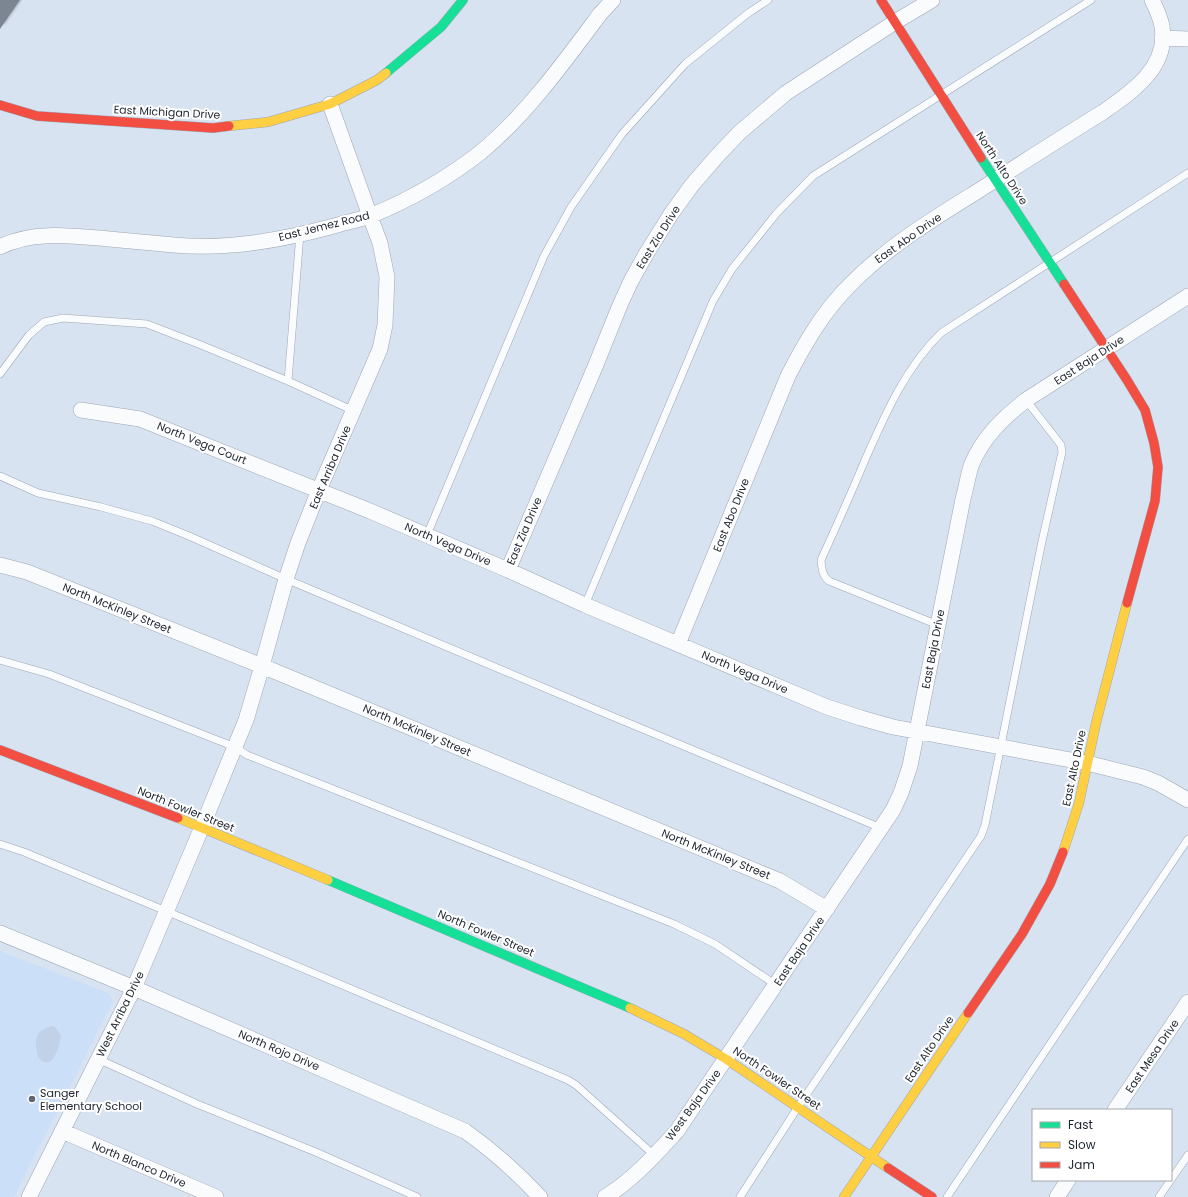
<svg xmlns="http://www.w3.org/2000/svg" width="1188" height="1197" font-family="Poppins,sans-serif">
	<defs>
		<filter id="shadow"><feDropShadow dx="3.5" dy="-3.5" stdDeviation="1" flood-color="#0004"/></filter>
	</defs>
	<rect width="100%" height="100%" fill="#d8e3f2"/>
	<path fill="#ccdff8" d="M0,951l108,42 5,8 -99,196h-14z"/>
	<path fill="#c0d1e8" d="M52,1026l3,1 6,8c-1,10 -4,20 -11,27h-7l-5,-5c-3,-17 -5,-26 14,-31z"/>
	<path fill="#7b8693" filter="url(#shadow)" d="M0,0h20l-20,29z"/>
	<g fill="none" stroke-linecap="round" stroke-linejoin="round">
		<defs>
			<path id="lane" d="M0,374l29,-39 15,-13 19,-4 84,6 54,21 87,36 66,30
				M288,381l12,-147
				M0,476l38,17 63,14 51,14 37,15 97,43 311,131 284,118
				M427,535l117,-279 27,-49 51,-73 63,-70 62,-50 21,-14
				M585,605l128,-304 19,-32 44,-55 37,-38 278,-176
				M938,625l-109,-44c-7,-6 -7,-12 -8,-21 15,-33 30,-66 44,-100 20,-45 40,-92 76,-127l247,-160
				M0,660l49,14 186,73 12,8 427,169 41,20 61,41
				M0,844l24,8 142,59 402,169 8,5 78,70
				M98,1059l99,45 121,49 99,44
				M740,1197l58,-90 183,-271 4,-11 56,-279 21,-94 -1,-7 -35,-45
				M947,1197l241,-358
				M1159,1197l29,-42"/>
			<path id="street" d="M1162,38l26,1
				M0,247c32,-17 74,-11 109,-8 21,2 43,4 65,6 54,5 108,-5 160,-19 12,-4 25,-6 36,-10 39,-16 78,-38 111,-64 45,-37 84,-91 119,-138l13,-14
				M81,410l59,9 230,92 138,59 77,35 242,102 34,11 32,9 194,36 56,14 15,6 30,17
				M0,565l27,7 235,94 518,215 47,28
				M508,570l87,-203 25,-62 11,-24 15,-27 25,-40 21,-29 26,-30 22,-23 46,-39 109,-71 37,-22
				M678,644l110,-268c17,-33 36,-66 63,-92 37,-38 82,-65 127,-93 41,-26 83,-53 125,-79 29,-20 66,-45 59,-86 -2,-9 -6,-18 -10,-26
				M0,933l134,55 331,143c28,20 52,41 75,66
				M1115,1110l73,-108
				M62,1131l154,66
				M29,1197l105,-209 68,-161 44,-107 16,-54 24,-87 12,-36 21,-53 61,-141 5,-24 2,-48 -7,-34 -10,-27 -40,-112
				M605,1197c28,-17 50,-42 72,-66l216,-321 8,-17 9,-27 53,-267c3,-11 5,-23 8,-33 11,-28 32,-48 55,-66l162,-104
				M1057,1197l11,-17"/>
			<path id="fast" d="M386,73l55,-46 22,-27
				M981,158l83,126
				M328,880l302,128"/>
			<path id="slow" d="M229,126l39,-4 62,-18 47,-24 9,-7
				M178,818l150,62
				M1063,852l16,-49 17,-80 31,-120
				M630,1008l54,26 42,25 162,109
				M844,1197l124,-184"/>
			<path id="jam" d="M881,0l100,158
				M0,105l37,11 176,12 16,-2
				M1064,284l63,96 18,30 9,33 4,24 -3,34 -28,102
				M0,750l178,68
				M968,1013l54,-79 28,-50 13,-32
				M888,1168l44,29"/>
		</defs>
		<use href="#lane" stroke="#9ea6b2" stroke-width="8"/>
		<use href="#street" stroke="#9ea6b2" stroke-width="16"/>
		<use href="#fast" stroke="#9ea6b2" stroke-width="10"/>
		<use href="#slow" stroke="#9ea6b2" stroke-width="10"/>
		<use href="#jam" stroke="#9ea6b2" stroke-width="10"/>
		<use href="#lane" stroke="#f9fbfd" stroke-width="7"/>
		<use href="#street" stroke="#f9fbfd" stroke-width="15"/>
		<use href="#fast" stroke="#16e098" stroke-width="9"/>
		<use href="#slow" stroke="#ffcf43" stroke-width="9"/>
		<use href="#jam" stroke="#f24e42" stroke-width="9"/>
	</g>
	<circle fill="#5f6873" stroke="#fff" stroke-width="1.5" cx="32" cy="1099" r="4"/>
	<g text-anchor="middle" stroke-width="4" stroke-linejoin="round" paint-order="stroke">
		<g font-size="11" fill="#1e252f" stroke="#fff">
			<text transform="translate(167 112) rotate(3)" y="4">East Michigan Drive</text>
			<text transform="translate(1002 168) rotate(57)" y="4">North Alto Drive</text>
			<text transform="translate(324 226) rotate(-14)" y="4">East Jemez Road</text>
			<text transform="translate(658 237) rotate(-58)" y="4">East Zia Drive</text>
			<text transform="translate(908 238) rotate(-35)" y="4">East Abo Drive</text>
			<text transform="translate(1089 360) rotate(-33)" y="4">East Baja Drive</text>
			<text transform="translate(202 443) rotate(22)" y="4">North Vega Court</text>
			<text transform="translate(330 467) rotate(-67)" y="4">East Arriba Drive</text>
			<text transform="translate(731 515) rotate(-68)" y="4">East Abo Drive</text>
			<text transform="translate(524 531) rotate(-67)" y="4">East Zia Drive</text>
			<text transform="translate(448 544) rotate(23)" y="4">North Vega Drive</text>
			<text transform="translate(117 608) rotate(22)" y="4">North McKinley Street</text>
			<text transform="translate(933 649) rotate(-79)" y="4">East Baja Drive</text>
			<text transform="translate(745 672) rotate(23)" y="4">North Vega Drive</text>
			<text transform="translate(417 730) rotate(23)" y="4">North McKinley Street</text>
			<text transform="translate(1074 768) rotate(-78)" y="4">East Alto Drive</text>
			<text transform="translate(186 809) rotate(22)" y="4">North Fowler Street</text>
			<text transform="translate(716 854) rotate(22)" y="4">North McKinley Street</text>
			<text transform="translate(486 933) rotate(23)" y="4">North Fowler Street</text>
			<text transform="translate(799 951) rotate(-56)" y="4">East Baja Drive</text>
			<text transform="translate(120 1014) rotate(-64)" y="4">West Arriba Drive</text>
			<text transform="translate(929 1049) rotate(-56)" y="4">East Alto Drive</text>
			<text transform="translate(279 1050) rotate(23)" y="4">North Rojo Drive</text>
			<text transform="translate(1152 1056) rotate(-56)" y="4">East Mesa Drive</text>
			<text transform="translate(777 1078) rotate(34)" y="4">North Fowler Street</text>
			<text transform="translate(693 1105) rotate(-54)" y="4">West Baja Drive</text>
			<text transform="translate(139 1164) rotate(23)" y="4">North Blanco Drive</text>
		</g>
		<g font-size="11" fill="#1e252f" stroke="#fff" text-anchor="start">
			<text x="40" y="1097">Sanger<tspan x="40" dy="13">Elementary School</tspan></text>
		</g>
	</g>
	<rect x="1032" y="1109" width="140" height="72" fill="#ffffff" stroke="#a5a8ac"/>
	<rect x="1040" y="1122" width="20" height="6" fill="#16e098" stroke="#a5a8ac"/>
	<text x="1068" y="1129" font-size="12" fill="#1e252f">Fast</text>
	<rect x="1040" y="1142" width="20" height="6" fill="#ffcf43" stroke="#a5a8ac"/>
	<text x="1068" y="1149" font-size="12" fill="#1e252f">Slow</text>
	<rect x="1040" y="1162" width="20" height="6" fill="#f24e42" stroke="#a5a8ac"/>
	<text x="1068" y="1169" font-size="12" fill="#1e252f">Jam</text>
</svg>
